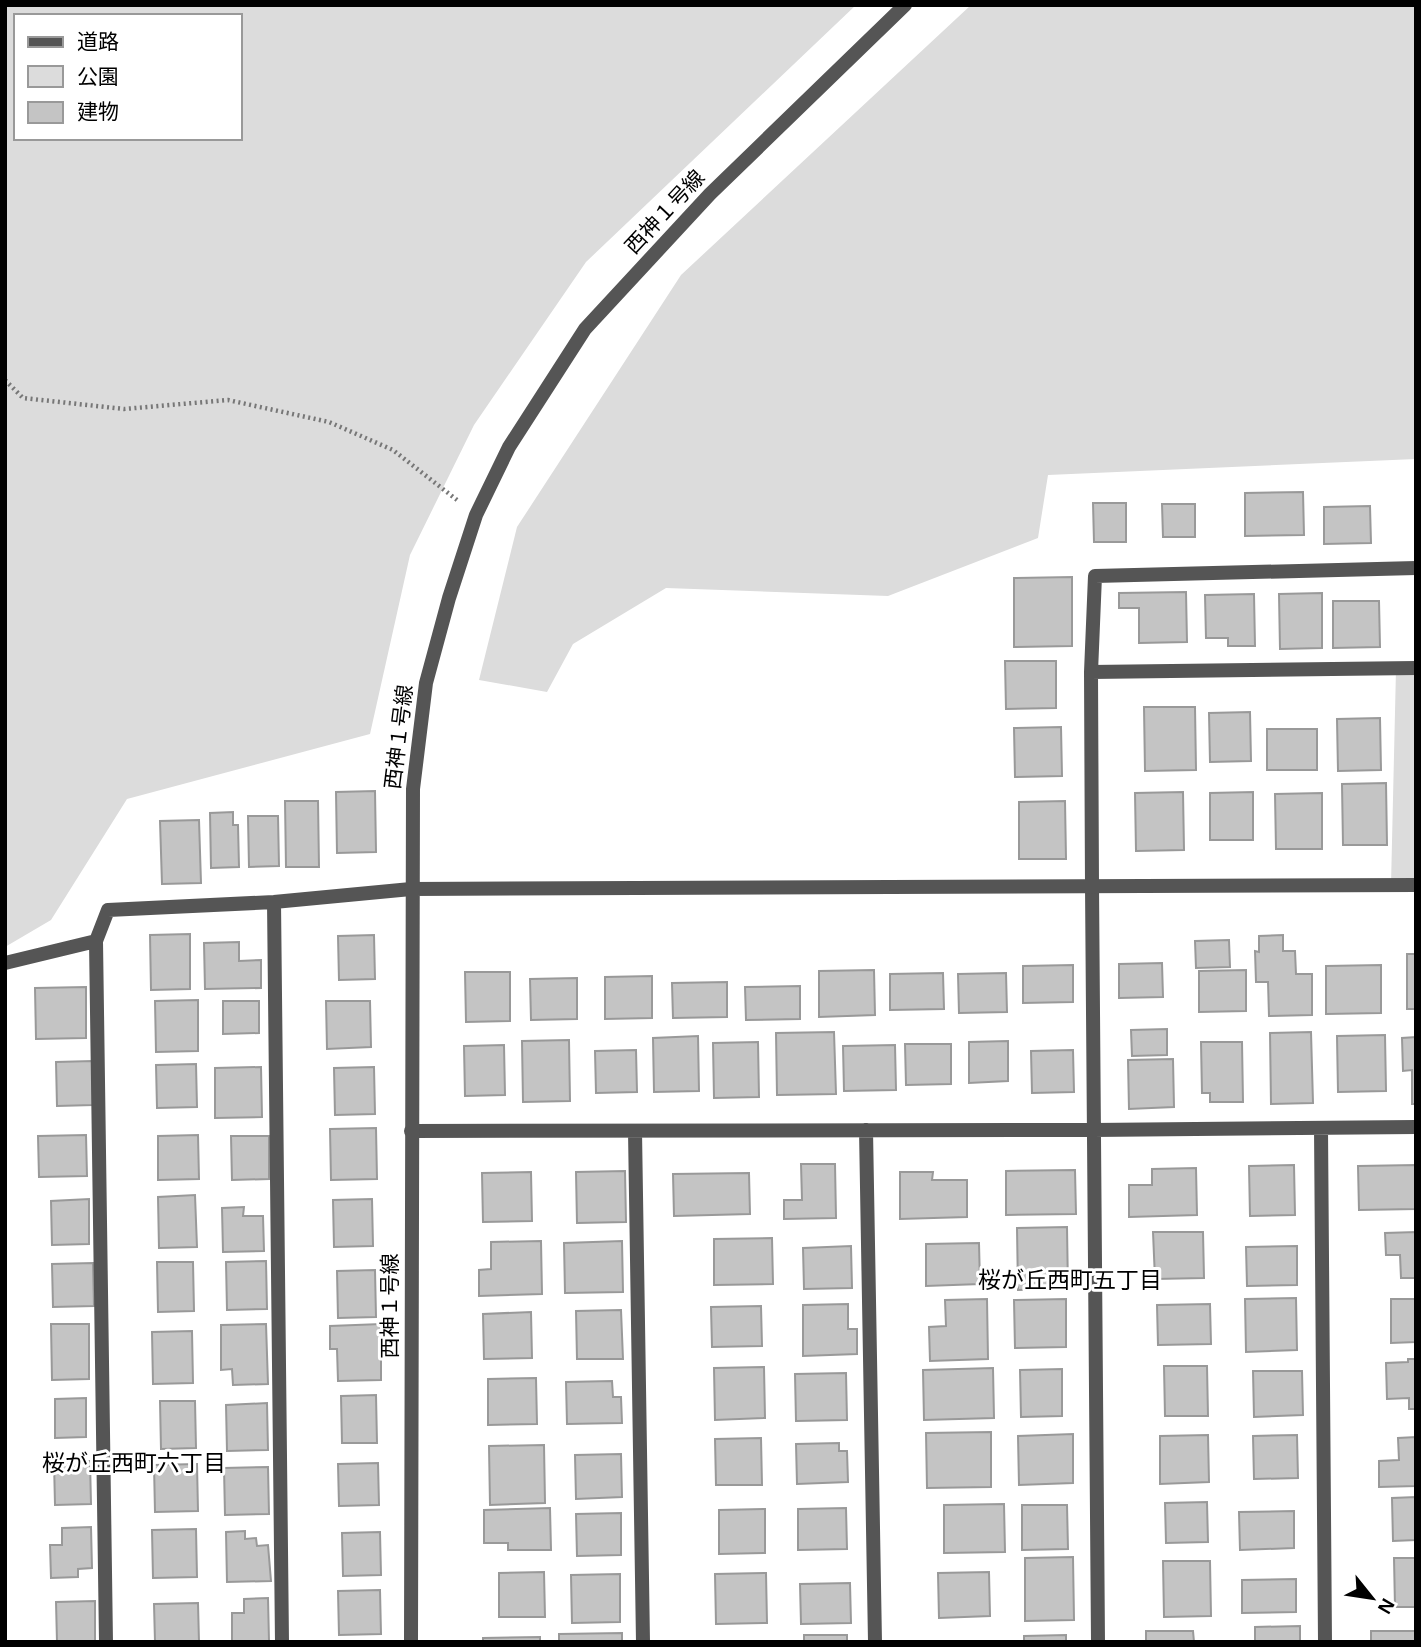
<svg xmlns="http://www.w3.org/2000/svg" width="1421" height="1647" font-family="Arial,'Noto Sans JP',sans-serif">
	<rect width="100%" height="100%" fill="#fff"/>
	<path fill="#dcdcdc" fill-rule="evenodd" d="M5,5h851l-270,257 -112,163 -64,130 -40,179 -243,65 -76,121 -46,27zM16,16h224v122h-224z
		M971,5h445v454l-368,16 -10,63 -150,58 -222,-8 -93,56 -26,48 -68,-12 38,-153 164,-252z
		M1416,668v217h-25l5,-216z"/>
	<path fill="#c4c4c4" stroke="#999" stroke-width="2" d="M1303,492l1,43 -59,1v-43z
		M1093,503h33v39h-32z
		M1162,504h33v33h-32z
		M1370,506l1,37 -47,1v-37z
		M1072,577v69l-58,1v-69z
		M1186,592l1,50 -48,1v-35h-20v-15z
		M1322,593v55l-42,1 -1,-55z
		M1254,594l1,52h-27v-8h-22l-1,-43z
		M1333,601h46l1,46 -47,1z
		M1005,661h51v47l-50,1z
		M1144,707h51l1,63 -51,1z
		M1250,712l1,49 -41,1 -1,-49z
		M1380,718l1,52 -43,1 -1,-52z
		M1061,727l1,49 -47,1 -1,-49z
		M1267,729h50v41h-50z
		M1386,783l1,62h-44l-1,-61z
		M375,791l1,61 -39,1 -1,-61z
		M1183,792l1,58 -48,1 -1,-58z
		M1253,792v48h-43v-47z
		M1322,793v56h-46l-1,-55z
		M285,801h33l1,66h-33z
		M1065,801l1,58h-47v-57z
		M233,812v13h5l1,42 -28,1 -1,-55z
		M248,816h30l1,50 -30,1z
		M199,820l2,63 -39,1 -2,-63z
		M190,934v55l-39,1 -1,-55z
		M374,935l1,44 -36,1 -1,-44z
		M1283,935v16h12l1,23h16v41l-43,1 -1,-34h-12l-1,-31 4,1v-16z
		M1229,940l1,27 -34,1 -1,-27z
		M239,942v19l22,-1v28l-56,1 -1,-46z
		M1407,954h9v55h-9z
		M1162,963l1,34 -44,1v-34z
		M1073,965v37l-50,1v-37z
		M1381,965v48l-55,1v-48z
		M874,970l1,45 -56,2v-46z
		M1246,970v41l-47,1v-41z
		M465,972h45v49l-44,1z
		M943,973l1,36 -54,1v-36z
		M1006,973l1,39 -48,1 -1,-39z
		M652,976v42l-47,1v-42z
		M577,978v41l-46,1 -1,-41z
		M727,982v35l-54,1 -1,-35z
		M800,986v33l-54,1 -1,-33z
		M86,987v51l-50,1 -1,-51z
		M198,1000v51l-42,1 -1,-51z
		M223,1001h36v32l-36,1z
		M326,1001h44l1,46 -44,2z
		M1167,1029v26l-35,1 -1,-26z
		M834,1032l2,62 -59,1 -1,-62z
		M1311,1032l2,71 -42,1 -1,-71z
		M1385,1035l1,56 -48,1 -1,-56z
		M698,1036l1,55 -45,1 -1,-54z
		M1416,1037v67h-4v-34l-9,1 -1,-33z
		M569,1040l1,61 -47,1 -1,-61z
		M1008,1041v40l-39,2v-41z
		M758,1042l1,55 -45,1 -1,-55z
		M1201,1042h41l1,60h-33v-9h-8z
		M905,1044h46v40l-45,1z
		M504,1045l1,50 -40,1 -1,-50z
		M895,1045l1,45 -52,1 -1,-45z
		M636,1050l1,42 -41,1 -1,-42z
		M1073,1050l1,42 -42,1 -1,-42z
		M1173,1059l1,48 -45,2 -1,-49z
		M92,1061l1,44 -36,1 -1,-44z
		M196,1064l1,43 -40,1 -1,-43z
		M261,1067l1,50 -47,1v-50z
		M374,1067l1,47 -40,1 -1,-47z
		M376,1128l1,51 -46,1 -1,-51z
		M86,1135l1,41 -48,1 -1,-41z
		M198,1135l1,44 -41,1v-44z
		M231,1136h38v43l-37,1z
		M801,1164h34l1,54 -52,1v-19h18z
		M1294,1165l1,50 -45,1 -1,-50z
		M1416,1165v44l-57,1 -1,-44z
		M1196,1168l1,47 -68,2v-32h23v-16z
		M1075,1170l1,44 -70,1v-44z
		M625,1171l1,51 -49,1 -1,-51z
		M531,1172l1,49 -49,1 -1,-49z
		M900,1172h33l-1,8h35v37l-67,2z
		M749,1173l1,41 -76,2 -1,-42z
		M195,1195l2,52 -38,1 -1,-51z
		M89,1199v45l-37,1 -1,-44z
		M372,1199l1,47 -39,1 -1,-47z
		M244,1207l-1,9h20l1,35 -41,1 -1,-44z
		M1067,1227l1,62 -50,1 -1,-62z
		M1153,1232h50l1,46 -49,1z
		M1416,1232v46h-15l-1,-23h-14l-1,-22z
		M772,1238l1,46 -59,1v-46z
		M541,1241l1,53 -63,2v-26l12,-1v-27z
		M622,1241l1,51 -58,1 -1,-50z
		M979,1243l1,41 -54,2v-42z
		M851,1246l1,42 -48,1 -1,-41z
		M1297,1246v39l-50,1 -1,-39z
		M266,1261l1,48 -40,1 -1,-48z
		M157,1262h36l1,49 -36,1z
		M93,1263l1,43 -41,1 -1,-43z
		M375,1270l1,47 -38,1 -1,-47z
		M1296,1298l1,52 -51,2 -1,-53z
		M987,1299l1,60 -58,2 -1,-34 17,-1 -1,-26z
		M1066,1299v48l-51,1 -1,-48z
		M1391,1299h25v43l-25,1z
		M848,1304v25h9v25l-54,2v-51z
		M1210,1304l1,40 -53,1 -1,-40z
		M761,1306l1,40 -50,1 -1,-40z
		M621,1310l2,49h-46l-1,-48z
		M531,1312l1,46 -48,1 -1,-45z
		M51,1324h38v55l-37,1z
		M266,1324l2,60 -35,1 -1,-16 -11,1v-45z
		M381,1324v56l-43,1 -1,-32h-7v-23z
		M192,1331l1,52 -40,1 -1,-52z
		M1408,1359h8v50h-7v-11l-22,1 -1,-36 22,-1z
		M1164,1366h43l1,50h-43z
		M764,1367l1,51 -50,2 -1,-52z
		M993,1368l1,50 -70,2 -1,-50z
		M1062,1369v47l-41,1 -1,-47z
		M1253,1371h49l1,44 -49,2z
		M846,1373l1,47 -51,1 -1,-47z
		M536,1378l1,46 -49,1v-46z
		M612,1381l1,16h8l1,26 -55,1 -1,-42z
		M376,1395l1,48h-35l-1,-47z
		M86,1398v39l-31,1v-39z
		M160,1401h35l1,47 -35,1z
		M267,1403l1,47 -41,1 -1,-46z
		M991,1432v55l-64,1 -1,-55z
		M1073,1434v49l-54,2 -1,-49z
		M1208,1435l1,47 -49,2v-48z
		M1297,1435l1,43 -44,1 -1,-43z
		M1416,1437v49l-37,1v-26l20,-1 -1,-22z
		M761,1438l1,47h-46l-1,-46z
		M839,1443v8h8l1,31 -51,2 -1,-40z
		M544,1445l1,58 -55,2 -1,-59z
		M621,1454l1,43 -46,2 -1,-44z
		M90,1461l1,43 -36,1 -1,-43z
		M378,1463l1,42 -40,1 -1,-42z
		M197,1464l1,47 -43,1 -1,-47z
		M268,1467l1,47 -44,1 -1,-47z
		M1416,1497v43l-23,1 -1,-43z
		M1207,1502l1,40 -42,1 -1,-40z
		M1004,1504l1,48 -61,1v-48z
		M1022,1505h45l1,44 -46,1z
		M550,1508l1,42h-43v-7h-24v-33z
		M846,1508l1,41 -49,1v-41z
		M765,1509v44l-46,1v-44z
		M1294,1511v37l-54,2 -1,-38z
		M621,1513v42l-44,1 -1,-42z
		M91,1527l1,41 -14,1v8l-27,1 -1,-33h12v-17z
		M196,1529l1,48 -44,1 -1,-48z
		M245,1531v8l11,-1 1,8 11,-1 3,36 -44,1 -1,-50z
		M380,1532l1,43 -38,1 -1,-43z
		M1073,1557l1,63 -49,1v-63z
		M1394,1558h22v49h-21z
		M1163,1561h47l1,55 -47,1z
		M544,1572l1,45h-46v-44z
		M989,1572l1,44 -51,2 -1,-45z
		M766,1573l1,50 -51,1 -1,-50z
		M620,1574v48l-48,1 -1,-48z
		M1296,1579v33l-54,1v-33z
		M850,1583l1,40 -50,1 -1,-40z
		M380,1590l1,44 -42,1 -1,-44z
		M268,1598l1,43 -37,1v-29h12v-14z
		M95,1601v41h-38l-1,-40z
		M198,1603l1,39h-44l-1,-38z
		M1300,1626v16h-45v-15z
		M1146,1631h47l1,11h-48z
		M1371,1631h45v11h-45z
		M622,1633v9h-63v-8z
		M804,1635h43v7h-43z
		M1066,1635v7h-42v-6z
		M540,1637v5h-57v-4z"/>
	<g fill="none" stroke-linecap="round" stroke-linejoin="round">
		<path stroke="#777" stroke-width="4.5" stroke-dasharray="2 3.5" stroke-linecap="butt" d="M5,380l18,18 101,11 104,-9 101,22 64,28 64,50"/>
		<path stroke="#555" stroke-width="14" d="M1091,672l325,-4
			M274,902l8,740
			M96,941l10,701
			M5,963l91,-22 12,-31 166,-8 137,-13
			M1321,1128l4,514
			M866,1130l9,512
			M411,1131l682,-1 323,-3
			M635,1131l8,511
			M1098,1642l-6,-756 -1,-214 4,-96 321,-8"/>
		<path stroke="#555" stroke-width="14" d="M411,889l1005,-4
			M411,1642l2,-853 13,-106 23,-85 27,-83 33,-68 76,-118 125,-135 195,-189"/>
	</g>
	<g text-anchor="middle" stroke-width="6" stroke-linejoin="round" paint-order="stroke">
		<g font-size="21" fill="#000" stroke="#fff">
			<text transform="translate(665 212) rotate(-47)" y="7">西神１号線</text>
			<text transform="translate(399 737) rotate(-83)" y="7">西神１号線</text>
			<text transform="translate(390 1306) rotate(-90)" y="7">西神１号線</text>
		</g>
		<g font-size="23" fill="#000" stroke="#fff">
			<text x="1070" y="1288">桜が丘西町五丁目</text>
			<text x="134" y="1471">桜が丘西町六丁目</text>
		</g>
	</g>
	<rect width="1421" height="1647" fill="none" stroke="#000000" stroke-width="14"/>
	<rect x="14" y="14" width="228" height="126" fill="#ffffff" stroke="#999999" stroke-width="2"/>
	<rect x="28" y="37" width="35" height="10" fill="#555555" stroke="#999999" stroke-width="2"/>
	<text x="77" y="49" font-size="21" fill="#000000">道路</text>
	<rect x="28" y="66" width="35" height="21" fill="#dcdcdc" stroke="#999999" stroke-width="2"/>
	<text x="77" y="84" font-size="21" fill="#000000">公園</text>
	<rect x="28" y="102" width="35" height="21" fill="#c4c4c4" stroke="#999999" stroke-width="2"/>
	<text x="77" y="119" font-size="21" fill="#000000">建物</text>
	<g transform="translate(1372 1598) rotate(120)" stroke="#ffffff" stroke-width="5" paint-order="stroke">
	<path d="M0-5L12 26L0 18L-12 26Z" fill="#000000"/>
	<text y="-10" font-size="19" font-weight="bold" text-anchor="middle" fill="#000000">N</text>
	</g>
</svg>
